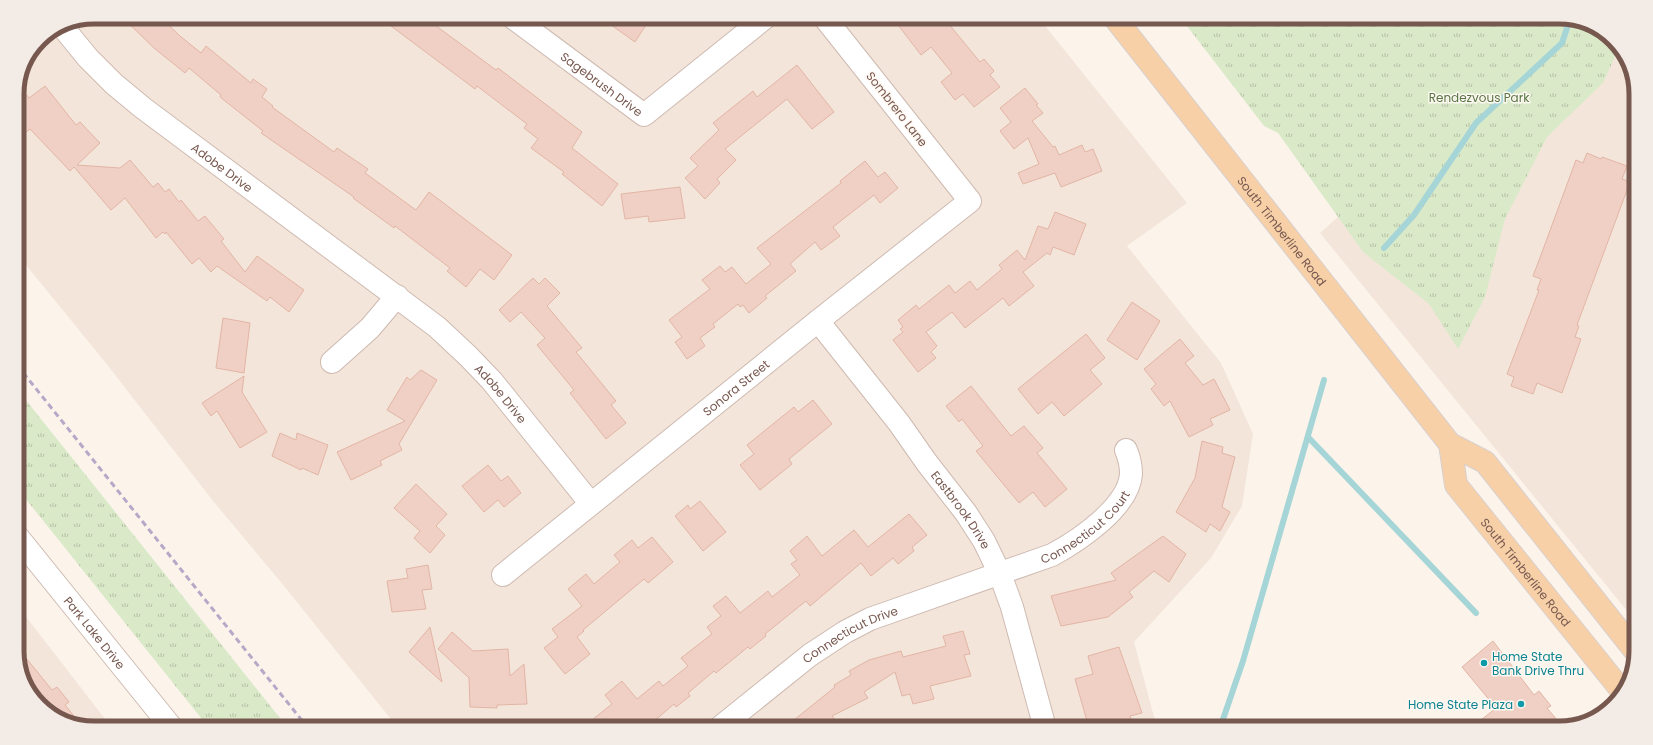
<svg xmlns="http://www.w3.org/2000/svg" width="1653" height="745" viewBox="0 0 1653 745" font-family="Poppins,sans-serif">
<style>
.residential{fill:#f3e5da}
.grass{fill:url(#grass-tufts)}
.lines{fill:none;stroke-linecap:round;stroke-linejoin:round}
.stream{stroke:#a6d5d7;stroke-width:6}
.building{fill:#f0d0c4;stroke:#e2b5a5}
.minor-casing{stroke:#cebab1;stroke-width:24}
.major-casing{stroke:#d9d0ce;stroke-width:24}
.minor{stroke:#fff;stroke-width:22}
.major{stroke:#f7d0a8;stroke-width:22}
.rail{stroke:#b5a9c7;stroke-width:3;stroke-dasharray:6 4;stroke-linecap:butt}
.culture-dot{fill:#0f9aa8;stroke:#fef8f2;stroke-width:1.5}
.labels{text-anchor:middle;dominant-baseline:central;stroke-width:3;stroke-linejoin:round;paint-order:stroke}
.street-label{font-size:12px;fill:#77584f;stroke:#fef8f2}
.park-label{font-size:12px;fill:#587644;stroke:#fef8f2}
.culture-label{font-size:12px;fill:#0d838f;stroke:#fef8f2;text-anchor:start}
.rim{fill:none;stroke:#77584f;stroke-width:5}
</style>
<defs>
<pattern id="grass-tufts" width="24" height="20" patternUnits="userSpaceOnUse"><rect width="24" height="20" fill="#daeac9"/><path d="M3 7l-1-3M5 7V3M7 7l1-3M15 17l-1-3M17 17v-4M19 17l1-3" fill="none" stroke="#b6c0a6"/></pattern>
</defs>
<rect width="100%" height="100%" fill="#fcf4eb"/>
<g class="residential">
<path d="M 94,17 L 1038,17 L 1187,203 L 1127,246 L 1221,363 L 1253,434 L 1242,506 L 1211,558 L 1134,642 L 1157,728 L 398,728 L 280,581 L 213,501 L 105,362 L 17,254 L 17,89 L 40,39 L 65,23 Z"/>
<path d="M 1561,17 L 1589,23 L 1623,51 L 1636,89 L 1636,622 L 1320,233 Z"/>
<path d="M 17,605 L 112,728 L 94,728 L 64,722 L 33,698 L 17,657 Z"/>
</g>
<g class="grass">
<path d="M 1180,17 L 1559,17 L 1589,23 L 1619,48 L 1603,83 L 1547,137 L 1505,219 L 1485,297 L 1458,349 L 1429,304 L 1363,252 L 1278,133 L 1264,126 Z"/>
<path d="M 17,389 L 288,728 L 209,728 L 17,488 Z"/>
</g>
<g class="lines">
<g class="stream">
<path d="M 1384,248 L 1414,215 L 1476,123 L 1562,43 L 1570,19"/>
<path d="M 1308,437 L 1476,613"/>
<path d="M 1220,728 L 1243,661 L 1324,380"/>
</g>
</g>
<g class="building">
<path d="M 122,17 L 160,17 L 180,36 L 201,53 L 206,46 L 251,83 L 253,79 L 267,89 L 262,97 L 273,106 L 272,107 L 334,152 L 337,148 L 368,169 L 365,173 L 416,210 L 429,192 L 512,255 L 494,280 L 480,269 L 466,287 L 447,271 L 450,268 L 395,226 L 394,228 L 353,198 L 354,197 L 261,133 L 263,131 L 220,97 L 221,95 L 189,68 L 185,73 L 154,48 Z"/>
<path d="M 379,17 L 424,17 L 496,70 L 498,68 L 582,132 L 572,148 L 618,184 L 602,206 L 562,174 L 564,172 L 531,148 L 538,139 L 524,128 L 527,124 L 477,86 L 475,89 Z"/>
<path d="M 600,17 L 651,17 L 635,42 Z"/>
<path d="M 892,17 L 943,17 L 980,62 L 984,59 L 994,71 L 990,75 L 1000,87 L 974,107 L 963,94 L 955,100 L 941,82 L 952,73 L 931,47 L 921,55 Z"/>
<path d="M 797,65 L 834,112 L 812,129 L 787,99 L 725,149 L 736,160 L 717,179 L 720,183 L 705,199 L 685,178 L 698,166 L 690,158 L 719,130 L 713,123 L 753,91 L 757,97 Z"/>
<path d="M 19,85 L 29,98 L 45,86 L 76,125 L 80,122 L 100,143 L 77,165 L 120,168 L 130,160 L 153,187 L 158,183 L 165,192 L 169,189 L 179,202 L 181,200 L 198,221 L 205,216 L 224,239 L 221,241 L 245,272 L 257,256 L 304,290 L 289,312 L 270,297 L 267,301 L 217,266 L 211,272 L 199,258 L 192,264 L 166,232 L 165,234 L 163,232 L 156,238 L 125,198 L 111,210 L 74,167 L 70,171 L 30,129 L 17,139 L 17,89 Z"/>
<path d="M 1025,88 L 1038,104 L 1036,105 L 1043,113 L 1032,121 L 1053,147 L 1055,146 L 1059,155 L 1082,145 L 1085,152 L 1093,149 L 1102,171 L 1061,187 L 1055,173 L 1023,184 L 1018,173 L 1039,164 L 1028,138 L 1014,149 L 1000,131 L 1011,122 L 1000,108 Z"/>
<path d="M 1587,153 L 1601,159 L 1602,157 L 1627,166 L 1622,179 L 1630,182 L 1577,325 L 1579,326 L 1575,337 L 1581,339 L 1562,393 L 1537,383 L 1533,394 L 1511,386 L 1514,377 L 1507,374 L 1539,290 L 1537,290 L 1541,279 L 1533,276 L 1541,255 L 1576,160 L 1583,163 Z"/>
<path d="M 865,161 L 878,177 L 885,172 L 898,188 L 880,203 L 874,195 L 833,227 L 840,236 L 821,250 L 815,242 L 790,264 L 796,271 L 765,296 L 767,298 L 749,313 L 743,305 L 740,307 L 738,304 L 713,324 L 715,327 L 700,338 L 705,346 L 687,359 L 675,342 L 682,337 L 669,320 L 710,289 L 702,280 L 720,266 L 725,272 L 732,267 L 746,284 L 771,264 L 757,248 L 841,183 L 840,181 Z"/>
<path d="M 680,187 L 685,218 L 649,222 L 648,216 L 625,219 L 621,194 Z"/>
<path d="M 1055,212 L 1086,224 L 1074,255 L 1053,247 L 1050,255 L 1047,253 L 1023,272 L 1034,286 L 1009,306 L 1003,298 L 965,328 L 952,312 L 926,332 L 937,346 L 931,352 L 936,358 L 918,372 L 893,340 L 903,332 L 900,329 L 903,327 L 898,320 L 916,305 L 919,309 L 949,285 L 955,293 L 970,281 L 977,290 L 1002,269 L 999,265 L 1017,250 L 1025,260 L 1038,226 L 1048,229 Z"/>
<path d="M 533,278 L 539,284 L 545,278 L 560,293 L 547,306 L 582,348 L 576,352 L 616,401 L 611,405 L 626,423 L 606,439 L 570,393 L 574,390 L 537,345 L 545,338 L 521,312 L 510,322 L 499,310 Z"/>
<path d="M 1132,302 L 1160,321 L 1137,360 L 1107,340 Z"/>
<path d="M 223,318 L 250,323 L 244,373 L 216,368 Z"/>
<path d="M 1086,334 L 1105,358 L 1090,370 L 1102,384 L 1064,416 L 1052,402 L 1038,414 L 1018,389 Z"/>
<path d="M 1180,339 L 1194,356 L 1185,363 L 1203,385 L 1214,379 L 1230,410 L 1210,419 L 1213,425 L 1189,437 L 1170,401 L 1164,406 L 1151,389 L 1156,384 L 1144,369 Z"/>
<path d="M 421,370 L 437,380 L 399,444 L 402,450 L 380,461 L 382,465 L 351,480 L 337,452 L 405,421 L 387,410 L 407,377 L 410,380 Z"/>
<path d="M 244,376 L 242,392 L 267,432 L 240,448 L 217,411 L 211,416 L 202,403 Z"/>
<path d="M 971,386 L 1011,436 L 1024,426 L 1043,448 L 1037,453 L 1067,489 L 1045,507 L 1033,492 L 1019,503 L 976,451 L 983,446 L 962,419 L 959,422 L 946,406 Z"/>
<path d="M 813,400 L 832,424 L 789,459 L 792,464 L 760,490 L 740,465 L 754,454 L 747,445 L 794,407 L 798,412 Z"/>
<path d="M 280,433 L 296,440 L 297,433 L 328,445 L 318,475 L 302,468 L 301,470 L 272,456 Z"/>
<path d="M 1202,441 L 1223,447 L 1222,453 L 1235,457 L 1222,507 L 1230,512 L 1220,531 L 1210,524 L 1206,532 L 1176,512 L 1195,478 Z"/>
<path d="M 488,465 L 501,481 L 508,476 L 521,493 L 504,507 L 498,500 L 484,512 L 462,486 Z"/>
<path d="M 416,484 L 447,514 L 436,526 L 445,535 L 430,553 L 414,538 L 420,531 L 394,508 Z"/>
<path d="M 700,501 L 726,532 L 703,551 L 675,516 L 688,505 L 690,509 Z"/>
<path d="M 909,514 L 927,535 L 912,547 L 914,551 L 898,564 L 893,558 L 871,576 L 861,563 L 810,606 L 806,601 L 765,634 L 766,636 L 750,649 L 748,647 L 716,673 L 714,671 L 688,693 L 690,696 L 676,707 L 674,704 L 646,728 L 582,728 L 612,704 L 605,695 L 622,681 L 637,699 L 659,681 L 663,686 L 688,666 L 681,658 L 712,634 L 707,627 L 721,616 L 713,606 L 726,596 L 740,613 L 768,591 L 772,597 L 800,575 L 791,564 L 797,560 L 790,551 L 807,536 L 822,556 L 854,530 L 868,547 Z"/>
<path d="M 1163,536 L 1186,554 L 1169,582 L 1154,571 L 1129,592 L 1133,597 L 1108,617 L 1061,626 L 1051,596 L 1116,580 L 1111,573 Z"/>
<path d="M 652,537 L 673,562 L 648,583 L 644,579 L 583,630 L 584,631 L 577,637 L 590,654 L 565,674 L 544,648 L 558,637 L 552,629 L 582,606 L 568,589 L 586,574 L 594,584 L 620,562 L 614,555 L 632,540 L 638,548 Z"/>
<path d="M 428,565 L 432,589 L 422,590 L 426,609 L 392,612 L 387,581 L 408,578 L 406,569 Z"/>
<path d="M 430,627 L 442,682 L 409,652 Z"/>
<path d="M 963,631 L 970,654 L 964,655 L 971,676 L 930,686 L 934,699 L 913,704 L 910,694 L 902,696 L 895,672 L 864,692 L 868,698 L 832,716 L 842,728 L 784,728 L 835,687 L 834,685 L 851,675 L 849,671 L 869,660 L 901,651 L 903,657 L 946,646 L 943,636 Z"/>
<path d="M 452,632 L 473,651 L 508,649 L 510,676 L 524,664 L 527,704 L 497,705 L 497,708 L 470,707 L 469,678 L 438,649 Z"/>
<path d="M 1493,641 L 1534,695 L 1539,691 L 1551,706 L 1547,708 L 1563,727 L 1471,728 L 1496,708 L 1462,667 Z"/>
<path d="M 17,647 L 52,690 L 57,687 L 69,702 L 65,705 L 82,726 L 64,722 L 33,698 L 17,657 Z"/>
<path d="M 1119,647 L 1142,713 L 1130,716 L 1132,723 L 1114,728 L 1089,728 L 1075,679 L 1093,674 L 1088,656 Z"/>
</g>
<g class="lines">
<g class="minor-casing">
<g id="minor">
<path id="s1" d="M 512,17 L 644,115 L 766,17"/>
<path id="s2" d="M 61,25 L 88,58 L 114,84 L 143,108 L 437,327 L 468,356 L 492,381 L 591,504"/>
<path id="s3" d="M 818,321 L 899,423 L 927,463 L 966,513 L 984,541 L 1000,574 L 1012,607 L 1045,728"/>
<path d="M 332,362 L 370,328 L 397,296"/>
<path id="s4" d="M 17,536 L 172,728"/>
<path id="s5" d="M 503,575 L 818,321 L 970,201 L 824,17"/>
<path id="s6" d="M 719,728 L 810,655 L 845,632 L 870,619 L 1052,555 C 1078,541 1129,507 1131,474 C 1131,465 1129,457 1126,450"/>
</g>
</g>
<g class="major-casing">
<g id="major">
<path id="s7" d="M 1114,17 L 1450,444 L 1485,462 L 1636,652"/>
<path id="s8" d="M 1450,444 L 1456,485 L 1622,691"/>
</g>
</g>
<use href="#minor" class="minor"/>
<use href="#major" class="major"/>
<path class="rail" d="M 17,365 L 308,728"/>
</g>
<g class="culture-dot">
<circle cx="1484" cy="663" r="4"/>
<circle cx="1521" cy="704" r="4"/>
</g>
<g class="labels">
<g class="street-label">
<text stroke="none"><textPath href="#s1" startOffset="112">Sagebrush Drive</textPath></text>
<text transform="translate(897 109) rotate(52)">Sombrero Lane</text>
<text stroke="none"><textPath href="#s2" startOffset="216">Adobe Drive</textPath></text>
<text stroke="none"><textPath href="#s7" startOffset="272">South Timberline Road</textPath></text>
<text stroke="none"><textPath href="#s5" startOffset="299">Sonora Street</textPath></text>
<text stroke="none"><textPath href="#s2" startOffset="576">Adobe Drive</textPath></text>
<text stroke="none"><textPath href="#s3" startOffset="237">Eastbrook Drive</textPath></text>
<text stroke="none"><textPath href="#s6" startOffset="423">Connecticut Court</textPath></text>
<text stroke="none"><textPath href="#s8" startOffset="153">South Timberline Road</textPath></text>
<text stroke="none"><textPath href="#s4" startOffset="124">Park Lake Drive</textPath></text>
<text stroke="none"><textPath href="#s6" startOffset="162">Connecticut Drive</textPath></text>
</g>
<g class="park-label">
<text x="1479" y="97">Rendezvous Park</text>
</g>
<g class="culture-label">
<text x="1492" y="656">Home State<tspan x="1492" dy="14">Bank Drive Thru</tspan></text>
<text x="1513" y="704" text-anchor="end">Home State Plaza</text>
</g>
</g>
<path d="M0 0H1653V745H0ZM94 24H1559A70 70 0 0 1 1629 94V651A70 70 0 0 1 1559 721H94A70 70 0 0 1 24 651V94A70 70 0 0 1 94 24Z" fill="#f3ebe5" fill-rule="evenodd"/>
<path class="rim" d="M94 24H1559A70 70 0 0 1 1629 94V651A70 70 0 0 1 1559 721H94A70 70 0 0 1 24 651V94A70 70 0 0 1 94 24Z"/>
</svg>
